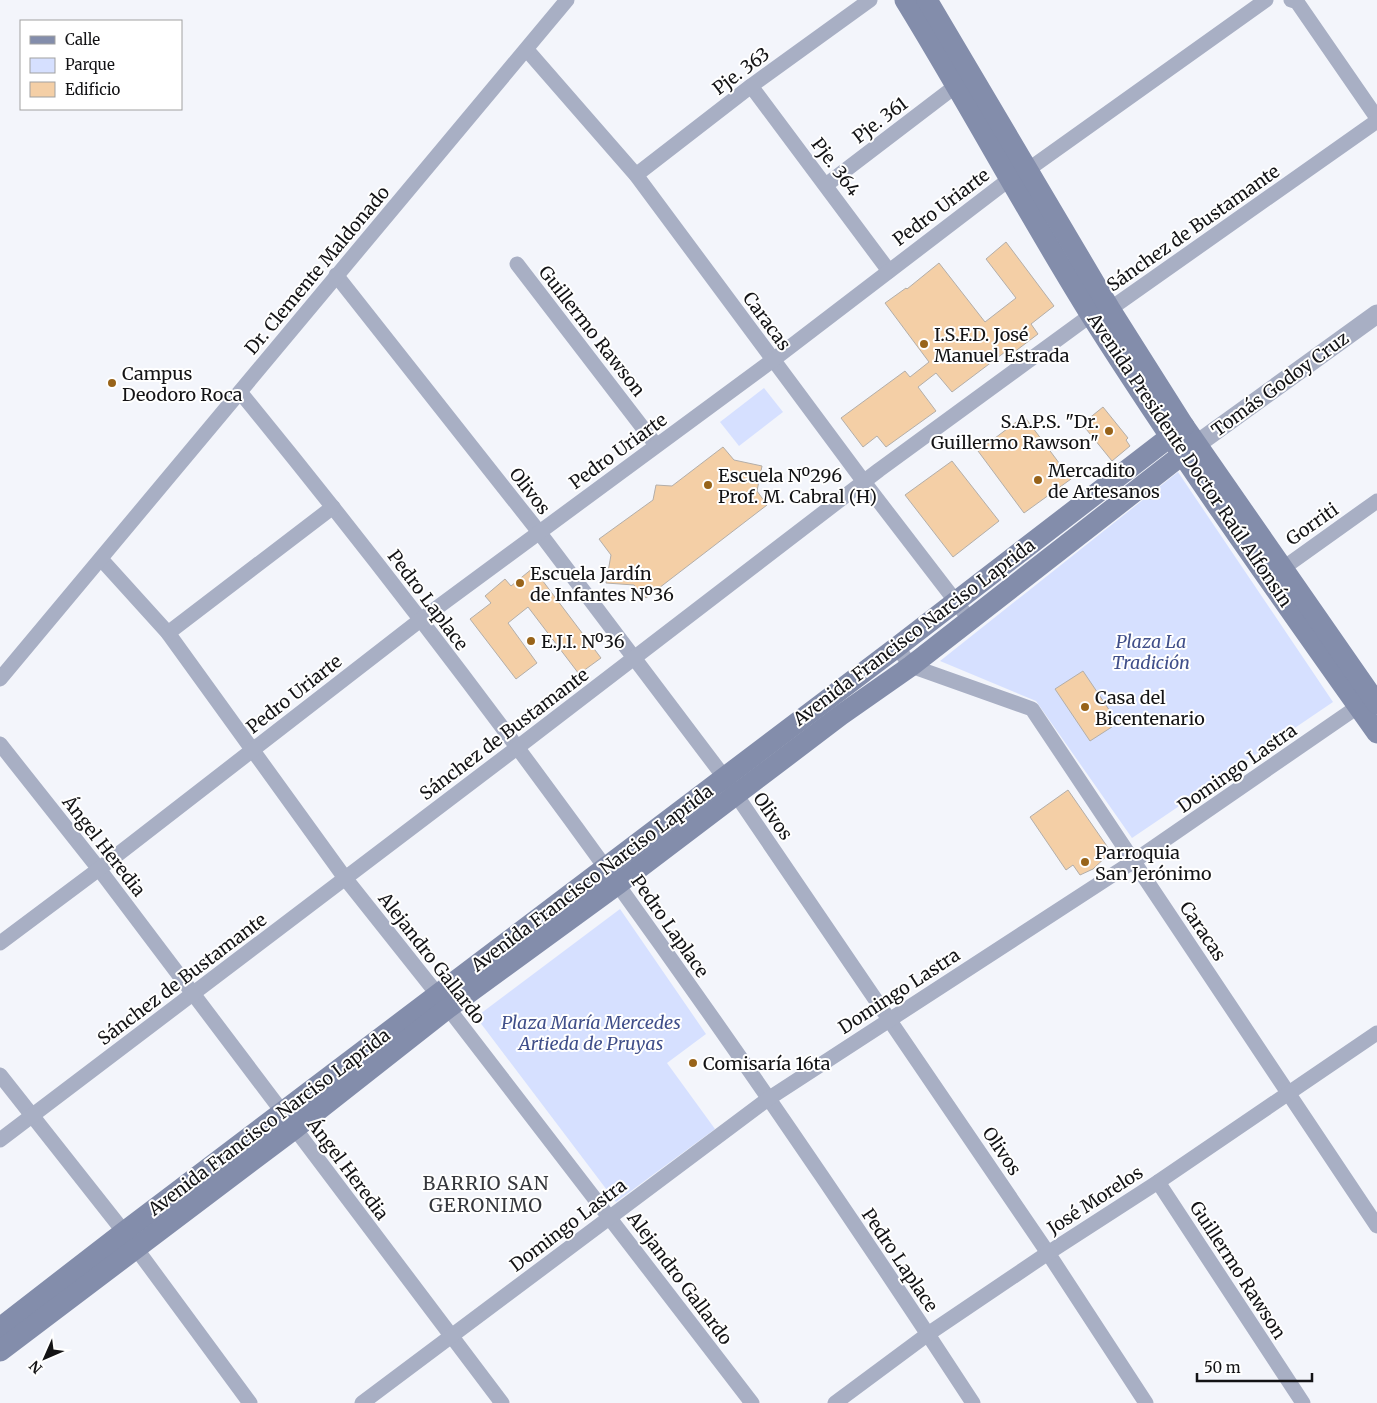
<svg xmlns="http://www.w3.org/2000/svg" width="1377" height="1403" viewBox="0 0 1377 1403" font-family="Merriweather,serif">
<style>
.green{fill:#d6e0ff}
.building{fill:#f4cfa6;stroke:#b3aea9}
.lines{fill:none;stroke-linecap:round;stroke-linejoin:round}
.minor{stroke:#a8afc4;stroke-width:15}
.tertiary{stroke:#a8afc4;stroke-width:19}
.secondary{stroke:#838dab;stroke-width:21}
.poi-dot{fill:#986319;stroke:#fff;stroke-width:2}
.labels{text-anchor:middle;dominant-baseline:central;stroke-width:4;stroke-linejoin:round;paint-order:stroke}
.street-label{font-size:18px;fill:#131315;stroke:#fff}
.poi-label{font-size:18px;fill:#131315;stroke:#fff;text-anchor:start}
.park-label{font-size:18px;font-style:italic;fill:#404f8a;stroke:#fff}
.neighbourhood-label{font-size:19px;letter-spacing:1px;fill:#35373c;stroke:#fff}
</style>
<rect width="100%" height="100%" fill="#f3f5fb"/>
<g class="green">
<path d="M 764,388 L 783,412 L 739,446 L 720,422 Z"/>
<path d="M 1178,472 L 1333,702 L 1132,838 L 1036,701 L 940,661 Z"/>
<path d="M 620,909 L 706,1034 L 667,1063 L 715,1129 L 616,1202 L 476,1017 Z"/>
</g>
<g class="building">
<path d="M 1006,242 L 1054,306 L 1031,324 L 1038,334 L 1009,356 L 1005,352 L 952,392 L 936,373 L 918,387 L 936,411 L 886,447 L 877,436 L 863,447 L 841,418 L 905,371 L 910,377 L 929,362 L 885,303 L 906,288 L 907,289 L 939,263 L 985,322 L 1016,298 L 986,259 Z"/>
<path d="M 1103,407 L 1128,438 L 1126,440 L 1130,446 L 1112,461 L 1082,424 Z"/>
<path d="M 1024,416 L 1071,479 L 1024,513 L 978,451 Z"/>
<path d="M 723,447 L 734,460 L 762,466 L 757,491 L 767,505 L 646,598 L 634,585 L 606,583 L 611,555 L 599,539 L 653,500 L 656,485 L 672,486 Z"/>
<path d="M 952,461 L 999,521 L 953,557 L 905,495 Z"/>
<path d="M 533,568 L 601,658 L 579,674 L 528,607 L 508,623 L 537,663 L 516,679 L 470,619 L 491,603 L 485,596 L 505,579 L 511,586 Z"/>
<path d="M 1083,671 L 1118,723 L 1090,741 L 1055,689 Z"/>
<path d="M 1068,790 L 1111,852 L 1093,869 L 1080,875 L 1073,865 L 1066,870 L 1030,817 Z"/>
</g>
<g class="lines">
<g class="minor">
<path d="M 1291,0 L 1297,2 L 1377,118"/>
<path d="M 527,50 L 636,175 L 864,482 L 970,620"/>
<path d="M 751,86 L 889,271"/>
<path d="M 636,175 L 751,86 L 870,0"/>
<path d="M 826,185 L 957,85"/>
<path d="M 517,264 L 656,445"/>
<path d="M 336,275 L 539,532 L 724,777 L 1048,1253 L 1146,1403"/>
<path d="M 240,392 C 504,714 745,1054 973,1403"/>
<path d="M 101,559 L 168,633 L 345,878 L 438,995 L 752,1403"/>
<path d="M 1275,574 L 1377,501"/>
<path d="M 168,633 L 333,507"/>
<path d="M 897,647 L 911,666 L 1032,709 L 1377,1226"/>
<path d="M 0,679 L 567,0"/>
<path d="M 0,744 L 99,869 L 502,1403"/>
<path d="M 0,943 L 99,869 L 419,621 L 773,360 L 1011,178 L 1029,169 L 1266,0"/>
<path d="M 0,1075 L 124,1232 L 250,1403"/>
<path d="M 0,1140 L 518,747 L 879,470 L 1091,315 L 1110,309 L 1377,121"/>
<path d="M 1158,1182 L 1303,1403"/>
<path d="M 362,1403 L 768,1099 L 1134,861 L 1366,701"/>
<path d="M 835,1403 L 928,1334 L 1048,1253 L 1158,1182 L 1377,1033"/>
</g>
<path class="tertiary" d="M 1186,452 L 1377,314"/>
<g class="secondary">
<path d="M 905,0 C 969,104 1027,213 1092,317 C 1182,459 1280,596 1377,733"/>
<path d="M 927,0 L 1110,309 L 1184,426 L 1377,704"/>
<path d="M 0,1328 L 124,1232 L 897,647 L 1184,426"/>
<path d="M 0,1351 L 294,1129 L 448,1008 L 618,884 L 841,715 L 911,666 L 1183,454"/>
</g>
</g>
<g class="poi-dot">
<circle cx="924" cy="344" r="5"/>
<circle cx="112" cy="383" r="5"/>
<circle cx="1109" cy="431" r="5"/>
<circle cx="1038" cy="480" r="5"/>
<circle cx="708" cy="485" r="5"/>
<circle cx="520" cy="583" r="5"/>
<circle cx="531" cy="641" r="5"/>
<circle cx="1085" cy="707" r="5"/>
<circle cx="1085" cy="862" r="5"/>
<circle cx="693" cy="1063" r="5"/>
</g>
<g class="labels">
<g class="street-label">
<text transform="translate(741 71) rotate(-37)">Pje. 363</text>
<text transform="translate(880 120) rotate(-37)">Pje. 361</text>
<text transform="translate(836 167) rotate(53)">Pje. 364</text>
<text transform="translate(941 207) rotate(-37)">Pedro Uriarte</text>
<text transform="translate(1193 228) rotate(-35)">Sánchez de Bustamante</text>
<text transform="translate(317 270) rotate(-50)">Dr. Clemente Maldonado</text>
<text transform="translate(767 321) rotate(54)">Caracas</text>
<text transform="translate(592 331) rotate(52)">Guillermo Rawson</text>
<text transform="translate(1280 384) rotate(-36)">Tomás Godoy Cruz</text>
<text transform="translate(618 451) rotate(-36)">Pedro Uriarte</text>
<text transform="translate(1190 460) rotate(56)">Avenida Presidente Doctor Raúl Alfonsín</text>
<text transform="translate(530 491) rotate(52)">Olivos</text>
<text transform="translate(1312 524) rotate(-35)">Gorriti</text>
<text transform="translate(428 600) rotate(53)">Pedro Laplace</text>
<text transform="translate(914 632) rotate(-37)">Avenida Francisco Narciso Laprida</text>
<text transform="translate(294 694) rotate(-38)">Pedro Uriarte</text>
<text transform="translate(504 734) rotate(-37)">Sánchez de Bustamante</text>
<text transform="translate(1237 768) rotate(-35)">Domingo Lastra</text>
<text transform="translate(773 816) rotate(55)">Olivos</text>
<text transform="translate(104 846) rotate(52)">Ángel Heredia</text>
<text transform="translate(592 878) rotate(-37)">Avenida Francisco Narciso Laprida</text>
<text transform="translate(670 926) rotate(55)">Pedro Laplace</text>
<text transform="translate(1203 931) rotate(56)">Caracas</text>
<text transform="translate(432 958) rotate(52)">Alejandro Gallardo</text>
<text transform="translate(182 979) rotate(-37)">Sánchez de Bustamante</text>
<text transform="translate(899 991) rotate(-33)">Domingo Lastra</text>
<text transform="translate(269 1122) rotate(-37)">Avenida Francisco Narciso Laprida</text>
<text transform="translate(1002 1151) rotate(56)">Olivos</text>
<text transform="translate(348 1169) rotate(53)">Ángel Heredia</text>
<text transform="translate(1095 1200) rotate(-33)">José Morelos</text>
<text transform="translate(568 1225) rotate(-37)">Domingo Lastra</text>
<text transform="translate(900 1260) rotate(56)">Pedro Laplace</text>
<text transform="translate(1238 1270) rotate(57)">Guillermo Rawson</text>
<text transform="translate(680 1278) rotate(53)">Alejandro Gallardo</text>
</g>
<g class="poi-label">
<text x="934" y="334">I.S.F.D. José<tspan x="934" dy="21">Manuel Estrada</tspan></text>
<text x="122" y="373">Campus<tspan x="122" dy="21">Deodoro Roca</tspan></text>
<text x="1099" y="421" text-anchor="end">S.A.P.S. "Dr.<tspan x="1099" dy="21">Guillermo Rawson"</tspan></text>
<text x="1048" y="470">Mercadito<tspan x="1048" dy="21">de Artesanos</tspan></text>
<text x="718" y="475">Escuela Nº296<tspan x="718" dy="21">Prof. M. Cabral (H)</tspan></text>
<text x="530" y="573">Escuela Jardín<tspan x="530" dy="21">de Infantes Nº36</tspan></text>
<text x="541" y="641">E.J.I. Nº36</text>
<text x="1095" y="697">Casa del<tspan x="1095" dy="21">Bicentenario</tspan></text>
<text x="1095" y="852">Parroquia<tspan x="1095" dy="21">San Jerónimo</tspan></text>
<text x="703" y="1063">Comisaría 16ta</text>
</g>
<g class="park-label">
<text x="1151" y="641">Plaza La<tspan x="1151" dy="21">Tradición</tspan></text>
<text x="591" y="1022">Plaza María Mercedes<tspan x="591" dy="21">Artieda de Pruyas</tspan></text>
</g>
<g class="neighbourhood-label">
<text x="486" y="1183">BARRIO SAN<tspan x="486" dy="22">GERONIMO</tspan></text>
</g>
</g>
<rect x="20" y="20" width="162" height="90" fill="#ffffff" stroke="#a1a1a1"/>
<rect x="30" y="36" width="25" height="8" fill="#838dab" stroke="#a1a1a1"/>
<text x="65" y="45" font-size="15" fill="#131315">Calle</text>
<rect x="30" y="58" width="25" height="15" fill="#d6e0ff" stroke="#a1a1a1"/>
<text x="65" y="70" font-size="15" fill="#131315">Parque</text>
<rect x="30" y="82" width="25" height="15" fill="#f4cfa6" stroke="#a1a1a1"/>
<text x="65" y="95" font-size="15" fill="#131315">Edificio</text>
<g transform="translate(45 1358) rotate(225)" stroke="#ffffff" stroke-width="4" paint-order="stroke">
<path d="M0-4L9 19L0 12L-9 19Z" fill="#131315"/>
<text y="-8" font-size="14" font-weight="bold" text-anchor="middle" fill="#131315">N</text>
</g>
<path d="M1197 1373v8h115v-8" fill="none" stroke="#131315" stroke-width="2.5"/>
<text x="1204" y="1373" font-size="15" fill="#131315" stroke="#ffffff" stroke-width="4" paint-order="stroke">50 m</text>
</svg>
